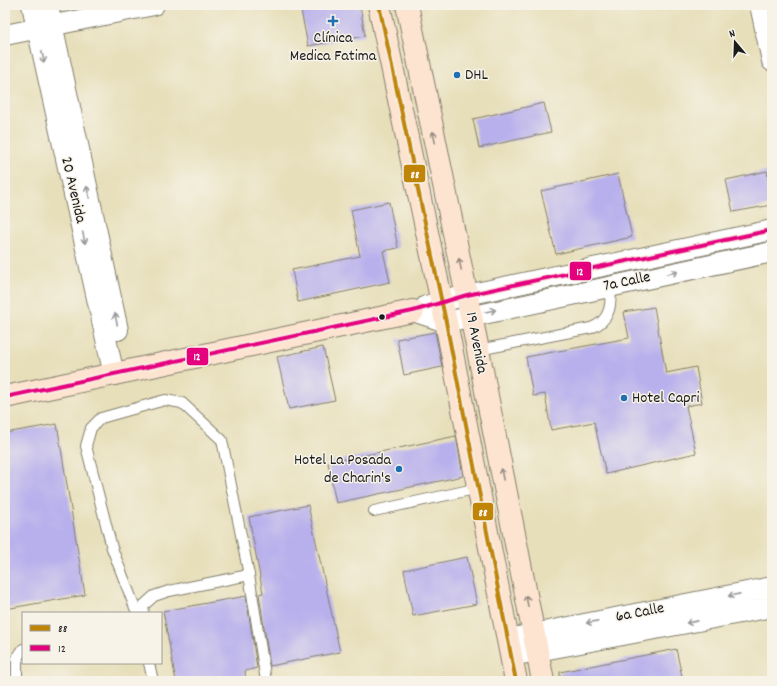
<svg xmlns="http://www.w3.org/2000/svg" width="777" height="686" viewBox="0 0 777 686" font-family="Dekko,sans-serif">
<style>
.building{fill:#b8b0ec}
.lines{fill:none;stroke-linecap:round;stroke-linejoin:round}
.lane-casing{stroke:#827e6b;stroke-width:12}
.street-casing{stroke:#827e6b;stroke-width:22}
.secondary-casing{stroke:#827e6b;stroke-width:24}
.lane{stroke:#fff;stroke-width:10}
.street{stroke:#fff;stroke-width:20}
.secondary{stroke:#fde4d1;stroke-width:22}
.bus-1-casing{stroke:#f7f3e8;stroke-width:7}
.bus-2-casing{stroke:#f7f3e8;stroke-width:7}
.bus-1{stroke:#c08407;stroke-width:4}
.bus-2{stroke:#e5007d;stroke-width:4}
.oneway{stroke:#999}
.oneway2{stroke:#988a80}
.poi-dot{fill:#1f6fb2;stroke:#f7f3e8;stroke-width:1.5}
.bus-dot{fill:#1c1c1c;stroke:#f7f3e8;stroke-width:1.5}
.labels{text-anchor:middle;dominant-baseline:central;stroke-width:3;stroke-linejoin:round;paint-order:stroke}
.poi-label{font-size:16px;fill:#1c1c1c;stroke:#f7f3e8;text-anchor:start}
.street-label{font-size:16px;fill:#1c1c1c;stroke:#f7f3e8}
.line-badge{stroke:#f7f3e8;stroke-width:1.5}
.badge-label{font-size:11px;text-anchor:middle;font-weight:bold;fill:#fff}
</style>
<rect width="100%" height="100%" fill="#f7f3e8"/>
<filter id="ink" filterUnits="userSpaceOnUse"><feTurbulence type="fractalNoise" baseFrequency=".025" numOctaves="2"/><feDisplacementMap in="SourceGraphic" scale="8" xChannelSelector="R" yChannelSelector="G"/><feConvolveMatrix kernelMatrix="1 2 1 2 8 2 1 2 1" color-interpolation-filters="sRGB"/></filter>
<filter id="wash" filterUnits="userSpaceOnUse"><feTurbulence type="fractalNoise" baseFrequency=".012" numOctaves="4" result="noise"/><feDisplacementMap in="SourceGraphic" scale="16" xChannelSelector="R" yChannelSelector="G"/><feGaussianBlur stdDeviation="0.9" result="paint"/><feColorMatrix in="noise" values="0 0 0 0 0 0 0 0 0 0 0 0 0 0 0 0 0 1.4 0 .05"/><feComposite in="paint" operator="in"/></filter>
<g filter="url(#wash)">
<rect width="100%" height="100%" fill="#e7dfba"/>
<g id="blocks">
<g class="building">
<path d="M 300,5 L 360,5 L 365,36 L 308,46 Z"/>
<path d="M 544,103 L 551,132 L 479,148 L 473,119 Z"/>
<path d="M 767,171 L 772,205 L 733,212 L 726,180 Z"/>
<path d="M 618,174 L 632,237 L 556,254 L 541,191 Z"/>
<path d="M 389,202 L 398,248 L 383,251 L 390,282 L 298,302 L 292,270 L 360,256 L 351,210 Z"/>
<path d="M 654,307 L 666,373 L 696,367 L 702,403 L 686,406 L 696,453 L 606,474 L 594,422 L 551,430 L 545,394 L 533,396 L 526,357 L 629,338 L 624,312 Z"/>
<path d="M 435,332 L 442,367 L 404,375 L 397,339 Z"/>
<path d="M 323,347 L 335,400 L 289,409 L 277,357 Z"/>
<path d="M 57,424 L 85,595 L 5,609 L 5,433 Z"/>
<path d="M 456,436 L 463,476 L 336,503 L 328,463 Z"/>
<path d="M 308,505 L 340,652 L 270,666 L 259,594 L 263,593 L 249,517 Z"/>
<path d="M 467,557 L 477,604 L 413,616 L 404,570 Z"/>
<path d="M 246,596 L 257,668 L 245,671 L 246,681 L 176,681 L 163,611 Z"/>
<path d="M 676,649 L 683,681 L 560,681 L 560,672 Z"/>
</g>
</g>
</g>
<g filter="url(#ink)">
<use href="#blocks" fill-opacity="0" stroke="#827e6b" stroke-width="1"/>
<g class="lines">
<g class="lane-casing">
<g id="lane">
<path d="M 478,350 L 591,328 C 610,321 612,305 610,286"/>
<path d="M 374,511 L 479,488"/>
<path d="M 137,613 L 112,548 L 86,446 L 91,428 L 101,418 L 165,400 L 182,403 L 222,440 L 249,575 L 266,681"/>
<path d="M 143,613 L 144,605 L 154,596 L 169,591 L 249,575"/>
<path d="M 149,663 L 153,681"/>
<path d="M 17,681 L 17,658 L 23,649"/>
</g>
</g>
<g class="street-casing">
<g id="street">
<path d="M 32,5 L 114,375"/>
<path d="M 48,5 L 118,330"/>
<path d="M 760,5 L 772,61"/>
<path d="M 5,35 L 154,5"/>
<path d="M 426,306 L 467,295 L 772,230"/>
<path d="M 413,311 L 446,322 L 772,252"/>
<path d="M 508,639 L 772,587"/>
<path d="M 511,656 L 772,607"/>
</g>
</g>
<g class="secondary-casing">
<g id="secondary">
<path d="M 379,5 L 446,322 L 516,681"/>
<path d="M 407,5 L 478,350 L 543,681"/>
<path d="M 5,397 L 413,311"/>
</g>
</g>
<use href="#lane" class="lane"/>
<use href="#street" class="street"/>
<use href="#secondary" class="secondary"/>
<g class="bus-1-casing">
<path id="bus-1" d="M 379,5 L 446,322 L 516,681"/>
</g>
<g class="bus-2-casing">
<path id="bus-2" d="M 5,397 L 413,311 L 467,295 L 772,230"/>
</g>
<use href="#bus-1" class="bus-1"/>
<use href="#bus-2" class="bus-2"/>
</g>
<defs><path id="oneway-shaft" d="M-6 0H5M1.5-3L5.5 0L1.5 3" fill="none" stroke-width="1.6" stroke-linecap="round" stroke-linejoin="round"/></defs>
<g class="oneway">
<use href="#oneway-shaft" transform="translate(43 57) rotate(77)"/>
<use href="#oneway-shaft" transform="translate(88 192) rotate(-102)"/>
<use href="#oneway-shaft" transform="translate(84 238) rotate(77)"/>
<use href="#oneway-shaft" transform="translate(672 273) rotate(-12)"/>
<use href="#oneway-shaft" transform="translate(490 311) rotate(-12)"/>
<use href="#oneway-shaft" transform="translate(116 319) rotate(-102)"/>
<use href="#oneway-shaft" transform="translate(734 595) rotate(169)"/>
<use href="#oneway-shaft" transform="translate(592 622) rotate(169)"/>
<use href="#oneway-shaft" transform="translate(692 622) rotate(169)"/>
</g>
<g class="oneway2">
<use href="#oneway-shaft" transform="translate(434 137) rotate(-102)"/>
<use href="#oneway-shaft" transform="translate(460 264) rotate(-102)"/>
<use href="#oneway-shaft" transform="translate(502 474) rotate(-101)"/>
<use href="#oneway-shaft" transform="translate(527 601) rotate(-101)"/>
</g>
</g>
<g class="poi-dot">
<path d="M331 15h4v4h4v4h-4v4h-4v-4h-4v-4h4z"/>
<circle cx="457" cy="75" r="4"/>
<circle cx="624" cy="398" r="4"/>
<circle cx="399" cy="469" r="4"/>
</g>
<circle class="bus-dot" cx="382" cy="317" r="3.5"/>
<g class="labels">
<g class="poi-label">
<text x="333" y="38" text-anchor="middle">Clínica<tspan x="333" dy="18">Medica Fatima</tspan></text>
<text x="465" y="75">DHL</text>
<text x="632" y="398">Hotel Capri</text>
<text x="391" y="460" text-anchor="end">Hotel La Posada<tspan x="391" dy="18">de Charin's</tspan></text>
</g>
<g class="street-label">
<text transform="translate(73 190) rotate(77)">20 Avenida</text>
<text transform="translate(627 282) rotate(-12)">7a Calle</text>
<text transform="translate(476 343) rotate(79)">19 Avenida</text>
<text transform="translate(640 613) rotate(-11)">6a Calle</text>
</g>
</g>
<g class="line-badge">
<rect x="403" y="164" width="23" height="19" rx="4" fill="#c08407"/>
<rect x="569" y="261" width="23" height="20" rx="4" fill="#e5007d"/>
<rect x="186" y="347" width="23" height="19" rx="4" fill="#e5007d"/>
<rect x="472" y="502" width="22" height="19" rx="4" fill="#c08407"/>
</g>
<g class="badge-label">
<text x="415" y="178">88</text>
<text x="580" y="275">12</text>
<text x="197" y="360">12</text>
<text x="483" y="516">88</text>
</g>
<rect width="777" height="686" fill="none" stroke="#f7f3e8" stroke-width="20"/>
<rect x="22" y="612" width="140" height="52" fill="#f7f3e8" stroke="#9f9d96"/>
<rect x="30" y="625" width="20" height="6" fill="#c08407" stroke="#9f9d96"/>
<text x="58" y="632" font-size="12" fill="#1c1c1c">88</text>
<rect x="30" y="645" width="20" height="6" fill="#e5007d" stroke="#9f9d96"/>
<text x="58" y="652" font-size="12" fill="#1c1c1c">12</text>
<g transform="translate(735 42) rotate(341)" stroke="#f7f3e8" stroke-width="3" paint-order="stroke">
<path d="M0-3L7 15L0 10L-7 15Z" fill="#1c1c1c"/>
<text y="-6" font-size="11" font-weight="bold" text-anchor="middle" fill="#1c1c1c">N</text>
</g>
</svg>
